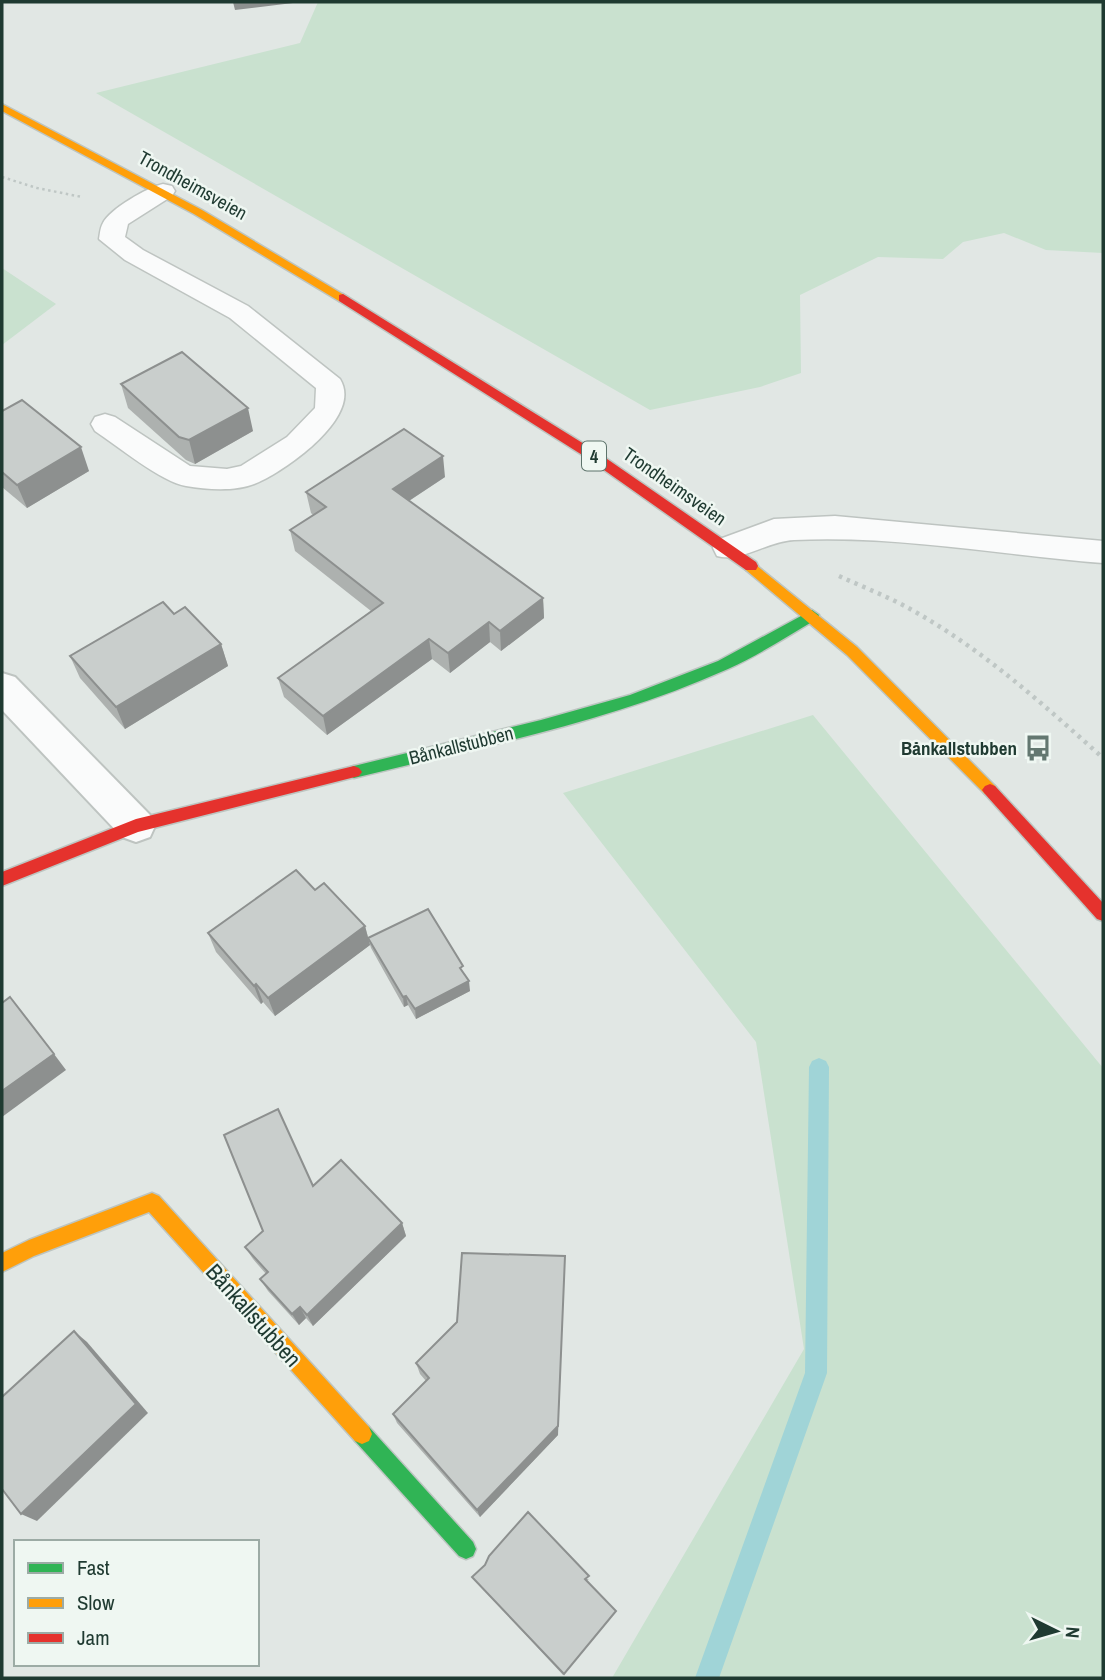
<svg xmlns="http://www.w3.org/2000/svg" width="1105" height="1680" viewBox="0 0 1105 1680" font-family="'Archivo Narrow',sans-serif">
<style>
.green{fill:#c9e1cf}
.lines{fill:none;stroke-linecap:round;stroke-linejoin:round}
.stream{fill:#a0d4d7;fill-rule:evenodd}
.lane-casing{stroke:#bec4c1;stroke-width:3}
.street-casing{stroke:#bec4c1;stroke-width:4}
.fast-casing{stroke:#bdc5c1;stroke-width:3}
.slow-casing{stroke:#bdc5c1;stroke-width:3}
.jam-casing{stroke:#bdc5c1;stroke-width:3}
.path-far1{stroke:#bfc7c5;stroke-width:2.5;stroke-dasharray:2.5 3.5;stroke-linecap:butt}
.path{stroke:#bfc7c5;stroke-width:4.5;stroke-dasharray:3.5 5;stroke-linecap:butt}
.lane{fill:#fafbfb;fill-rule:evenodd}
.street{fill:#fafbfb;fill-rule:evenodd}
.fast{fill:#30b455;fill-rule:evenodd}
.slow{fill:#ff9f0a;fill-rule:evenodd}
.jam{fill:#e5322d;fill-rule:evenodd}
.wall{fill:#adb1af}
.shaded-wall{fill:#8d908f}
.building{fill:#c9cecc;stroke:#8d908f;stroke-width:2}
.labels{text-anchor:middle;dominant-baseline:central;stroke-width:5;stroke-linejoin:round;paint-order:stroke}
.shield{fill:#eff7f2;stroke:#5d736b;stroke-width:2}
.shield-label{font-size:18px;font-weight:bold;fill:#1f3a31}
.street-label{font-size:19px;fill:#1f3a31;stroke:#eff7f2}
.poi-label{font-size:19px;font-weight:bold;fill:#1f3a31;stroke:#eff7f2;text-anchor:end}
.near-street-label{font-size:23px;fill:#1f3a31;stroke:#eff7f2}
</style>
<rect width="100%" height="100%" fill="#e1e7e4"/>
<g class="green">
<path d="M 318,2 L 1103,2 L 1103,253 L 1046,250 L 1004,233 L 963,242 L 943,259 L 878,257 L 800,295 L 801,373 L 760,387 L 650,410 L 96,93 L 300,43 Z"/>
<path d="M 2,268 L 56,304 L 2,345 Z"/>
<path d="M 813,715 L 1103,1068 L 1103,1678 L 612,1678 L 804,1349 L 756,1042 L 563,793 Z"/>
</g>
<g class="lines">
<path class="stream" d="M 819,1058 L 826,1061 L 829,1067 L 827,1373 L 719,1678 L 695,1678 L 805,1373 L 809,1067 L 812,1061 Z"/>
<g class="lane-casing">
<g id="lane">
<path d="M 163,184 L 172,186 L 175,191 L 172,196 L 128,224 L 125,237 L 143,250 L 248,306 L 340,379 C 363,416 289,468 259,482 C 238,492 209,490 186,486 C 163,483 116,445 95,431 L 91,424 L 95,417 L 105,414 L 115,417 L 190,466 L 227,469 L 241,466 L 287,437 L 315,408 L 316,388 L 230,318 L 125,260 L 99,239 C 100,234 100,228 103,223 C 110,209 148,187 163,184 Z"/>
<path d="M 835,516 L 1103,541 L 1103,563 C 1001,555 896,535 794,540 C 768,541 740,563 717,556 L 713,548 L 717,540 L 774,519 Z"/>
</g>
</g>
<g class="street-casing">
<path id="street" d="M 2,673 L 15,677 L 150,815 L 155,826 L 150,837 L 136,842 L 122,837 L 2,710 Z"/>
</g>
<g class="fast-casing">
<g id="fast">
<path d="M 812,610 L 819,615 L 817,619 C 788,636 759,655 728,669 C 610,722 480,747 354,778 L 349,776 L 346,772 L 349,768 L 354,766 L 541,720 L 630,695 L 718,661 Z"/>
<path d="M 362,1424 L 369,1427 L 473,1542 L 476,1549 L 473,1556 L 466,1559 L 459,1556 L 355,1441 L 352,1434 L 355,1427 Z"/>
</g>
</g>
<g class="slow-casing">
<g id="slow">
<path d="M 2,104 L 202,210 L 349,298 L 347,301 L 339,301 L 194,214 L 2,111 Z"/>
<path d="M 751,561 L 857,647 L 995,786 L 998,790 L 995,794 L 985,794 L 847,655 L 746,570 L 744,566 Z"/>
<path d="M 152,1193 L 159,1196 L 369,1427 L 372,1434 L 369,1441 L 362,1444 L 355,1441 L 149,1212 L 34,1256 L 2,1272 L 2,1253 L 29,1240 Z"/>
</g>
</g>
<g class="jam-casing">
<g id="jam">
<path d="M 343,294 L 597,452 L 756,562 L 758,566 L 756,570 L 746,570 L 587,458 L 339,301 L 339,295 Z"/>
<path d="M 354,766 L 359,768 L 362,772 L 359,776 L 138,832 L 2,886 L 2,872 L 136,819 Z"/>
<path d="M 990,784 L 995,786 L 1103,903 L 1103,921 L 1097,919 L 985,794 L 982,790 L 985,786 Z"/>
</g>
</g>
<path class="path-far1" d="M 2,177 L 37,188 L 82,197"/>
<path class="path" d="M 839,576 C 863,587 889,597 912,610 C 983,650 1043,704 1103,758"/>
<use href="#lane" class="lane"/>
<use href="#street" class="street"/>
<use href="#fast" class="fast"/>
<use href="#slow" class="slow"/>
<use href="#jam" class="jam"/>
</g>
<g class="wall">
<path d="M 121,384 L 253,431 L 195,464 L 186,460 L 128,408 Z"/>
<path d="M 2,411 L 89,471 L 27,508 L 2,487 Z"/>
<path d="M 445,477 L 409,501 L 543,598 L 544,618 L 501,651 L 490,642 L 450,673 L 432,659 L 327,735 L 284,697 L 278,678 L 371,611 L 295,551 L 290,530 L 313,515 L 311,513 L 306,492 Z"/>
<path d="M 174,614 L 221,644 L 228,666 L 125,729 L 80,678 L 70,656 Z"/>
<path d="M 315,890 L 365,926 L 370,945 L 275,1016 L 263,1002 L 261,1004 L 216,952 L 208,933 Z"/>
<path d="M 368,938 L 464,975 L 470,991 L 416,1019 L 408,1005 L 404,1007 L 371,948 Z"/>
<path d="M 313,1186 L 402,1223 L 406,1236 L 313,1326 L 306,1318 L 299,1325 L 268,1291 L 260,1279 L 266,1274 L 253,1259 L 245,1247 Z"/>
<path d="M 416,1363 L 558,1435 L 480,1517 L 397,1423 L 393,1414 L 426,1381 L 420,1374 Z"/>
<path d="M 472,1577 L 589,1579 L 586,1581 L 616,1611 L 563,1675 Z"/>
</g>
<g class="shaded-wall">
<path d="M 233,2 L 293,2 L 293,3 L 235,10 Z"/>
<path d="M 248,408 L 253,431 L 195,464 L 189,440 Z"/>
<path d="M 81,447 L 89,471 L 27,508 L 17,485 Z"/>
<path d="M 443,456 L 445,477 L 395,510 L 393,489 Z"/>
<path d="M 543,598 L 544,618 L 501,651 L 500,631 Z"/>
<path d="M 489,622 L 490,642 L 450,673 L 448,653 Z"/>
<path d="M 429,639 L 432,659 L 327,735 L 323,716 Z"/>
<path d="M 221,644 L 228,666 L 125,729 L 116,707 Z"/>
<path d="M 365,926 L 370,945 L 275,1016 L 268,998 Z"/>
<path d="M 469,981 L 470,991 L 416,1019 L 415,1009 Z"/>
<path d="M 256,984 L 263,1002 L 261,1004 L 254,986 Z"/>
<path d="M 406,996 L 408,1005 L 404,1007 L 403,997 Z"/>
<path d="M 54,1054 L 66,1070 L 2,1117 L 2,1091 Z"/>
<path d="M 402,1223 L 406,1236 L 313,1326 L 307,1315 Z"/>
<path d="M 565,1256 L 558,1435 L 480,1517 L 477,1510 Z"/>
<path d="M 300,1307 L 306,1318 L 299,1325 L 292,1314 Z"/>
<path d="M 74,1331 L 87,1342 L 148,1413 L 37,1521 L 21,1514 Z"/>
</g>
<g class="building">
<path d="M 182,352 L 248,408 L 189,440 L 179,437 L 121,384 Z"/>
<path d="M 22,400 L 81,447 L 17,485 L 2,472 L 2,411 Z"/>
<path d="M 404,429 L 443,456 L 393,489 L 543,598 L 500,631 L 489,622 L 448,653 L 429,639 L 323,716 L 278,678 L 383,603 L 290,530 L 326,507 L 306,492 Z"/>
<path d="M 163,602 L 174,614 L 185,607 L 221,644 L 116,707 L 70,656 Z"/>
<path d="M 296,870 L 315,890 L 324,883 L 365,926 L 268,998 L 256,984 L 254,986 L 208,933 Z"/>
<path d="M 428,909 L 463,966 L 460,968 L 469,981 L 415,1009 L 406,996 L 403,997 L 368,938 Z"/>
<path d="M 10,997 L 54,1054 L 2,1091 L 2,1003 Z"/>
<path d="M 278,1109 L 313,1186 L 341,1160 L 402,1223 L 307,1315 L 300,1307 L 292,1314 L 260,1279 L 268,1272 L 245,1247 L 263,1231 L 224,1135 Z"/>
<path d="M 462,1253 L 565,1256 L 558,1426 L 477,1510 L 393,1414 L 429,1378 L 416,1363 L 457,1322 Z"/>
<path d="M 74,1331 L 136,1404 L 21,1514 L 2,1489 L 2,1397 Z"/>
<path d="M 528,1512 L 589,1576 L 585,1579 L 616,1611 L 564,1674 L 472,1577 L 485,1565 L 489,1556 Z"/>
</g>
<defs>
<g id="bus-bare" transform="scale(2.1)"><path d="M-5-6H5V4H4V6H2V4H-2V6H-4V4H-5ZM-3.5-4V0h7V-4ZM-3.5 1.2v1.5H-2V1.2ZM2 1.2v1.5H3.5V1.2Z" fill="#637770" stroke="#eff7f2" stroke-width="2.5" paint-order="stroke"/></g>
</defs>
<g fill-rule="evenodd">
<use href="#bus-bare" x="1038" y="748"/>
</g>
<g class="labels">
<rect class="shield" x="582" y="441.5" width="24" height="29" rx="5"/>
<g class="shield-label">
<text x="594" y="456">4</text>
</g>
<g class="street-label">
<text transform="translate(193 185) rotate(29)">Trondheimsveien</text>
<text transform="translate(675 486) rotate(35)">Trondheimsveien</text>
<text transform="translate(461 745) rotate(-14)">Bånkallstubben</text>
</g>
<g class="poi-label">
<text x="1017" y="748">Bånkallstubben</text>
</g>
<g class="near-street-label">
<text transform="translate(254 1315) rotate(48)">Bånkallstubben</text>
</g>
</g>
<rect width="1105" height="1680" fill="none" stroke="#1f3a31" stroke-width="7"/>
<rect x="14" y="1540" width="245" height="126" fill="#eff7f2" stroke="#9caba5" stroke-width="2"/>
<rect x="28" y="1563" width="35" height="10" fill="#30b455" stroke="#9caba5" stroke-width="2"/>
<text x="77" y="1575" font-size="21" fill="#1f3a31">Fast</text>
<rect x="28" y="1598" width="35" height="10" fill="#ff9f0a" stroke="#9caba5" stroke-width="2"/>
<text x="77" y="1610" font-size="21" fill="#1f3a31">Slow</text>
<rect x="28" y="1633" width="35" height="10" fill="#e5322d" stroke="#9caba5" stroke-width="2"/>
<text x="77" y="1645" font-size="21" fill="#1f3a31">Jam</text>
<g transform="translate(1056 1631) rotate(95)" stroke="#eff7f2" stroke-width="5" paint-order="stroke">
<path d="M0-5L12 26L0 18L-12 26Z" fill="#1f3a31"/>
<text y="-10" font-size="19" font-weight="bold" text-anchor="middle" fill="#1f3a31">N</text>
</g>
</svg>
